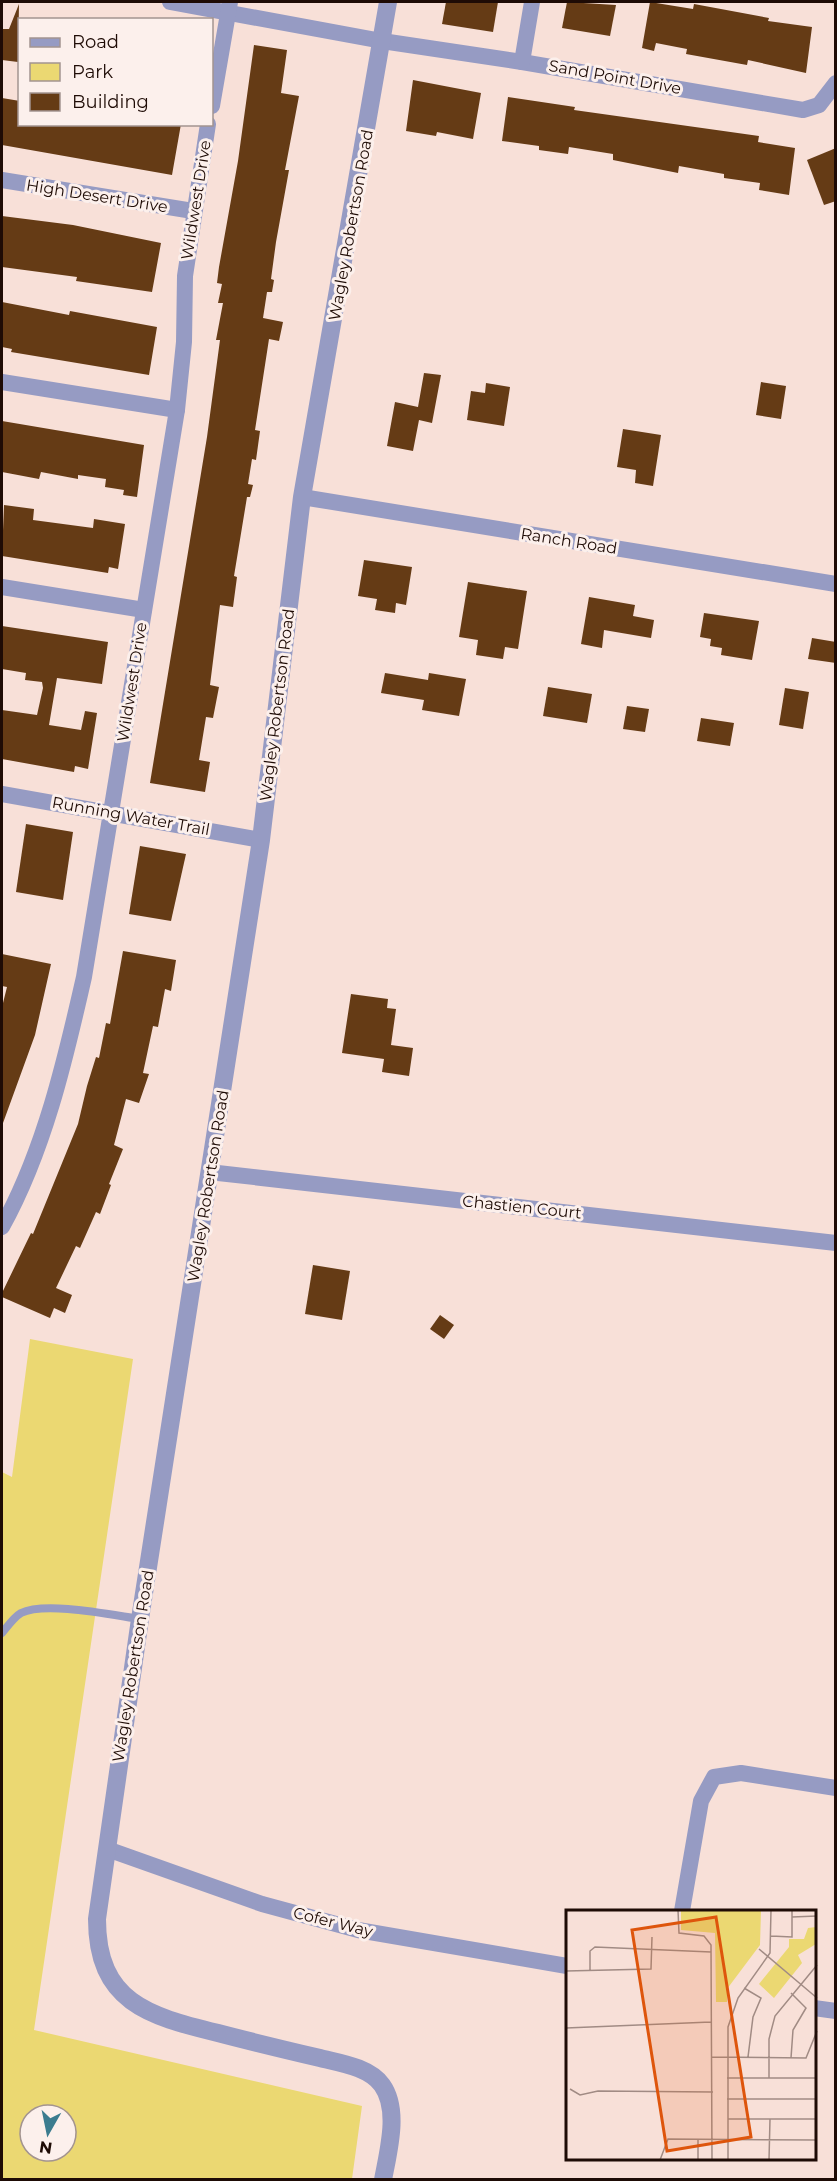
<svg xmlns="http://www.w3.org/2000/svg" width="837" height="2181" viewBox="0 0 837 2181" font-family="Montserrat,sans-serif">
<style>
.green{fill:#ebd872;fill-rule:evenodd}
.building{fill:#653b15}
.lines{fill:none;stroke-linecap:round;stroke-linejoin:round}
.service{stroke:#969bc3;stroke-width:8}
.minor{stroke:#969bc3;stroke-width:16}
.tertiary{stroke:#969bc3;stroke-width:18}
.labels{text-anchor:middle;dominant-baseline:central;stroke-width:6;stroke-linejoin:round;paint-order:stroke}
.street-label{font-size:16px;fill:#1e0b05;stroke:#fcf0ec}
.inset-road{fill:none;stroke:#a18b84;stroke-width:1.5}
.view{fill:#de550c;fill-opacity:0.15;stroke:#de550c;stroke-width:3}
.inset-edge{fill:none;stroke:#1e0b05;stroke-width:3}
</style>
<rect width="100%" height="100%" fill="#f8e0d8"/>
<path class="green" d="M 30,1339 L 133,1359 L 34,2030 L 362,2106 L 352,2179 L 2,2179 L 2,1472 L 12,1477 ZM 30,2115 L 66,2115 L 66,2151 L 30,2151 Z"/>
<g class="building">
<path d="M 446,2 L 498,2 L 493,32 L 442,24 Z"/>
<path d="M 567,2 L 616,5 L 610,36 L 562,28 Z"/>
<path d="M 650,2 L 693,9 L 694,4 L 769,18 L 768,21 L 812,27 L 806,73 L 748,60 L 747,65 L 686,54 L 687,49 L 656,43 L 654,51 L 642,48 Z"/>
<path d="M 19,4 L 18,62 L 2,60 L 2,29 L 9,29 Z"/>
<path d="M 254,45 L 287,50 L 281,93 L 299,96 L 285,170 L 289,170 L 276,242 L 271,279 L 274,280 L 272,292 L 267,292 L 263,318 L 283,322 L 279,341 L 269,339 L 255,430 L 260,431 L 256,460 L 252,459 L 248,484 L 253,485 L 250,497 L 247,497 L 234,576 L 237,577 L 233,607 L 220,605 L 210,685 L 219,687 L 213,718 L 206,717 L 199,760 L 210,762 L 205,792 L 150,783 L 207,437 L 220,340 L 216,340 L 223,303 L 218,303 L 222,284 L 217,283 L 219,267 L 238,161 Z"/>
<path d="M 413,80 L 481,93 L 473,139 L 437,132 L 436,136 L 406,131 Z"/>
<path d="M 508,97 L 575,107 L 574,110 L 759,136 L 758,142 L 795,148 L 789,195 L 759,190 L 760,183 L 724,178 L 724,174 L 679,166 L 678,173 L 613,160 L 613,154 L 569,147 L 568,154 L 539,150 L 539,146 L 502,141 Z"/>
<path d="M 2,98 L 20,101 L 20,124 L 181,124 L 172,175 L 2,145 Z"/>
<path d="M 836,148 L 836,201 L 824,205 L 807,160 Z"/>
<path d="M 2,216 L 73,225 L 161,243 L 152,292 L 76,281 L 77,277 L 2,267 Z"/>
<path d="M 2,302 L 69,315 L 70,311 L 157,327 L 149,375 L 11,352 L 12,349 L 2,347 Z"/>
<path d="M 424,373 L 441,375 L 432,423 L 419,420 L 413,451 L 387,446 L 395,402 L 418,407 Z"/>
<path d="M 761,382 L 786,386 L 781,419 L 756,415 Z"/>
<path d="M 486,383 L 510,387 L 504,426 L 467,420 L 471,391 L 485,393 Z"/>
<path d="M 2,421 L 144,445 L 137,497 L 123,495 L 124,490 L 105,487 L 106,479 L 78,475 L 78,479 L 41,472 L 39,479 L 2,472 Z"/>
<path d="M 623,429 L 661,435 L 653,486 L 635,483 L 636,470 L 617,467 Z"/>
<path d="M 4,505 L 34,509 L 33,520 L 93,528 L 94,519 L 125,524 L 118,569 L 109,567 L 108,573 L 2,556 Z"/>
<path d="M 364,560 L 412,567 L 406,605 L 396,603 L 395,613 L 375,610 L 377,599 L 358,596 Z"/>
<path d="M 468,582 L 527,591 L 518,649 L 505,647 L 503,659 L 476,655 L 478,640 L 459,637 Z"/>
<path d="M 589,597 L 635,605 L 633,616 L 654,620 L 651,638 L 604,630 L 602,648 L 581,644 Z"/>
<path d="M 704,613 L 759,621 L 752,660 L 721,655 L 722,648 L 710,646 L 711,639 L 700,637 Z"/>
<path d="M 2,626 L 108,642 L 102,684 L 57,678 L 49,725 L 81,730 L 85,711 L 97,713 L 88,769 L 75,766 L 74,772 L 2,759 L 2,710 L 37,715 L 43,688 L 42,682 L 25,680 L 26,673 L 2,669 Z"/>
<path d="M 812,638 L 836,642 L 836,663 L 808,659 Z"/>
<path d="M 385,673 L 428,680 L 429,673 L 466,679 L 459,716 L 422,710 L 424,700 L 381,693 Z"/>
<path d="M 548,687 L 592,694 L 587,723 L 543,716 Z"/>
<path d="M 785,688 L 809,692 L 803,729 L 779,725 Z"/>
<path d="M 627,706 L 649,709 L 645,732 L 623,729 Z"/>
<path d="M 701,718 L 734,723 L 730,746 L 697,741 Z"/>
<path d="M 26,824 L 73,832 L 63,900 L 16,892 Z"/>
<path d="M 140,846 L 186,854 L 171,921 L 129,914 Z"/>
<path d="M 123,951 L 176,960 L 171,991 L 165,989 L 158,1027 L 153,1026 L 143,1073 L 149,1074 L 139,1103 L 126,1099 L 114,1145 L 123,1149 L 109,1184 L 111,1185 L 100,1214 L 96,1212 L 80,1248 L 76,1246 L 56,1288 L 72,1295 L 65,1313 L 54,1308 L 50,1318 L 2,1297 L 2,1293 L 31,1233 L 33,1234 L 78,1124 L 87,1086 L 96,1057 L 99,1058 L 106,1023 L 110,1024 Z"/>
<path d="M 2,954 L 51,964 L 35,1035 L 3,1123 L 2,1007 L 7,987 L 2,986 Z"/>
<path d="M 351,994 L 388,999 L 387,1008 L 396,1009 L 391,1045 L 413,1048 L 409,1076 L 382,1072 L 384,1059 L 342,1053 Z"/>
<path d="M 313,1265 L 350,1271 L 342,1320 L 305,1314 Z"/>
<path d="M 440,1315 L 454,1325 L 444,1339 L 430,1329 Z"/>
</g>
<g class="lines">
<path class="service" d="M 2,1633 C 7,1627 14,1617 21,1613 C 45,1601 112,1615 140,1619"/>
<g class="minor">
<path d="M 170,2 L 382,41 L 522,62 L 803,110 L 819,105 L 836,83"/>
<path d="M 522,62 L 532,2"/>
<path d="M 212,106 L 230,2"/>
<path d="M 2,180 L 193,211"/>
<path d="M 2,382 L 177,410"/>
<path d="M 302,497 L 836,584"/>
<path d="M 2,587 L 144,610"/>
<path d="M 2,794 L 261,840"/>
<path d="M 209,1172 L 836,1243"/>
<path d="M 2,1227 C 44,1151 65,1061 84,977 L 177,410 L 184,342 L 185,276 L 208,124"/>
<path d="M 107,1849 L 262,1904 L 358,1930 L 567,1966"/>
<path d="M 682,1911 L 701,1801 L 714,1777 L 741,1773 L 836,1788"/>
<path d="M 814,2008 L 836,2011"/>
</g>
<path class="tertiary" d="M 383,2180 C 388,2152 400,2110 382,2085 C 369,2067 340,2063 320,2058 C 286,2050 252,2042 218,2033 C 148,2016 97,2002 97,1919 L 140,1619 L 261,840 L 302,497 L 388,2"/>
</g>
<g class="labels">
<g class="street-label">
<text transform="translate(615 77) rotate(10)">Sand Point Drive</text>
<text transform="translate(97 196) rotate(9)">High Desert Drive</text>
<text transform="translate(196 200) rotate(-81)">Wildwest Drive</text>
<text transform="translate(351 225) rotate(-80)">Wagley Robertson Road</text>
<text transform="translate(569 541) rotate(9)">Ranch Road</text>
<text transform="translate(132 682) rotate(-81)">Wildwest Drive</text>
<text transform="translate(277 705) rotate(-83)">Wagley Robertson Road</text>
<text transform="translate(131 816) rotate(10)">Running Water Trail</text>
<text transform="translate(208 1186) rotate(-81)">Wagley Robertson Road</text>
<text transform="translate(522 1207) rotate(6)">Chastien Court</text>
<text transform="translate(133 1666) rotate(-81)">Wagley Robertson Road</text>
<text transform="translate(333 1922) rotate(14)">Cofer Way</text>
</g>
</g>
<g transform="translate(566 1910)">
<rect width="250" height="250" fill="#f8e0d8"/>
<path d="M 115,0 L 195,0 L 194,35 L 161,79 L 161,92 L 150,92 L 149,23 L 115,20 ZM 250,9 L 250,34 L 232,45 L 236,53 L 208,88 L 193,74 L 223,37 L 223,29 L 238,29 L 242,18 L 250,17 Z" fill="#ebd872"/>
<path class="inset-road" d="M 112,0 L 113,23 L 138,26 L 145,35 L 146,250M 226,7 L 251,6M 205,26 L 226,27 L 226,0M 193,39 L 251,88M 24,60 L 24,41 L 29,37 L 145,42M 0,61 L 85,59 L 86,27M 178,78 L 195,88 L 187,107 L 182,147M 0,118 L 145,112M 146,147 L 240,148 L 251,121M 225,148 L 227,120 L 240,98 L 225,83M 161,168 L 251,168M 203,168 L 203,129 L 209,106 L 251,55M 4,179 L 14,185 L 32,181 L 147,182M 161,189 L 251,189M 162,209 L 251,209M 0,214 L 0,250M 94,250 L 102,229 L 251,230M 132,250 L 132,230M 162,250 L 162,117 L 172,88 L 204,43 L 205,0M 203,250 L 204,209"/>
<path class="view" d="M 150,7 L 185,227 L 101,241 L 66,20 Z"/>
<rect width="250" height="250" class="inset-edge"/>
</g>
<rect width="837" height="2181" fill="none" stroke="#1e0b05" stroke-width="6"/>
<rect x="18" y="18" width="195" height="108" fill="#fcf0ec" stroke="#a39490" stroke-width="1.5"/>
<rect x="30" y="38" width="30" height="9" fill="#969bc3" stroke="#a39490" stroke-width="1.5"/>
<text x="72" y="48" font-size="18" fill="#1e0b05">Road</text>
<rect x="30" y="63" width="30" height="18" fill="#ebd872" stroke="#a39490" stroke-width="1.5"/>
<text x="72" y="78" font-size="18" fill="#1e0b05">Park</text>
<rect x="30" y="93" width="30" height="18" fill="#653b15" stroke="#a39490" stroke-width="1.5"/>
<text x="72" y="108" font-size="18" fill="#1e0b05">Building</text>
<g transform="translate(48 2133) rotate(189)"><circle r="28" fill="#fcf0ec" stroke="#a39490" stroke-width="1.5"/>
<path d="M0-4.5L10 22L0 15L-10 22Z" fill="#3b7c8f"/>
<text y="-9" font-size="16" font-weight="bold" text-anchor="middle" fill="#1e0b05">N</text>
</g>
</svg>
